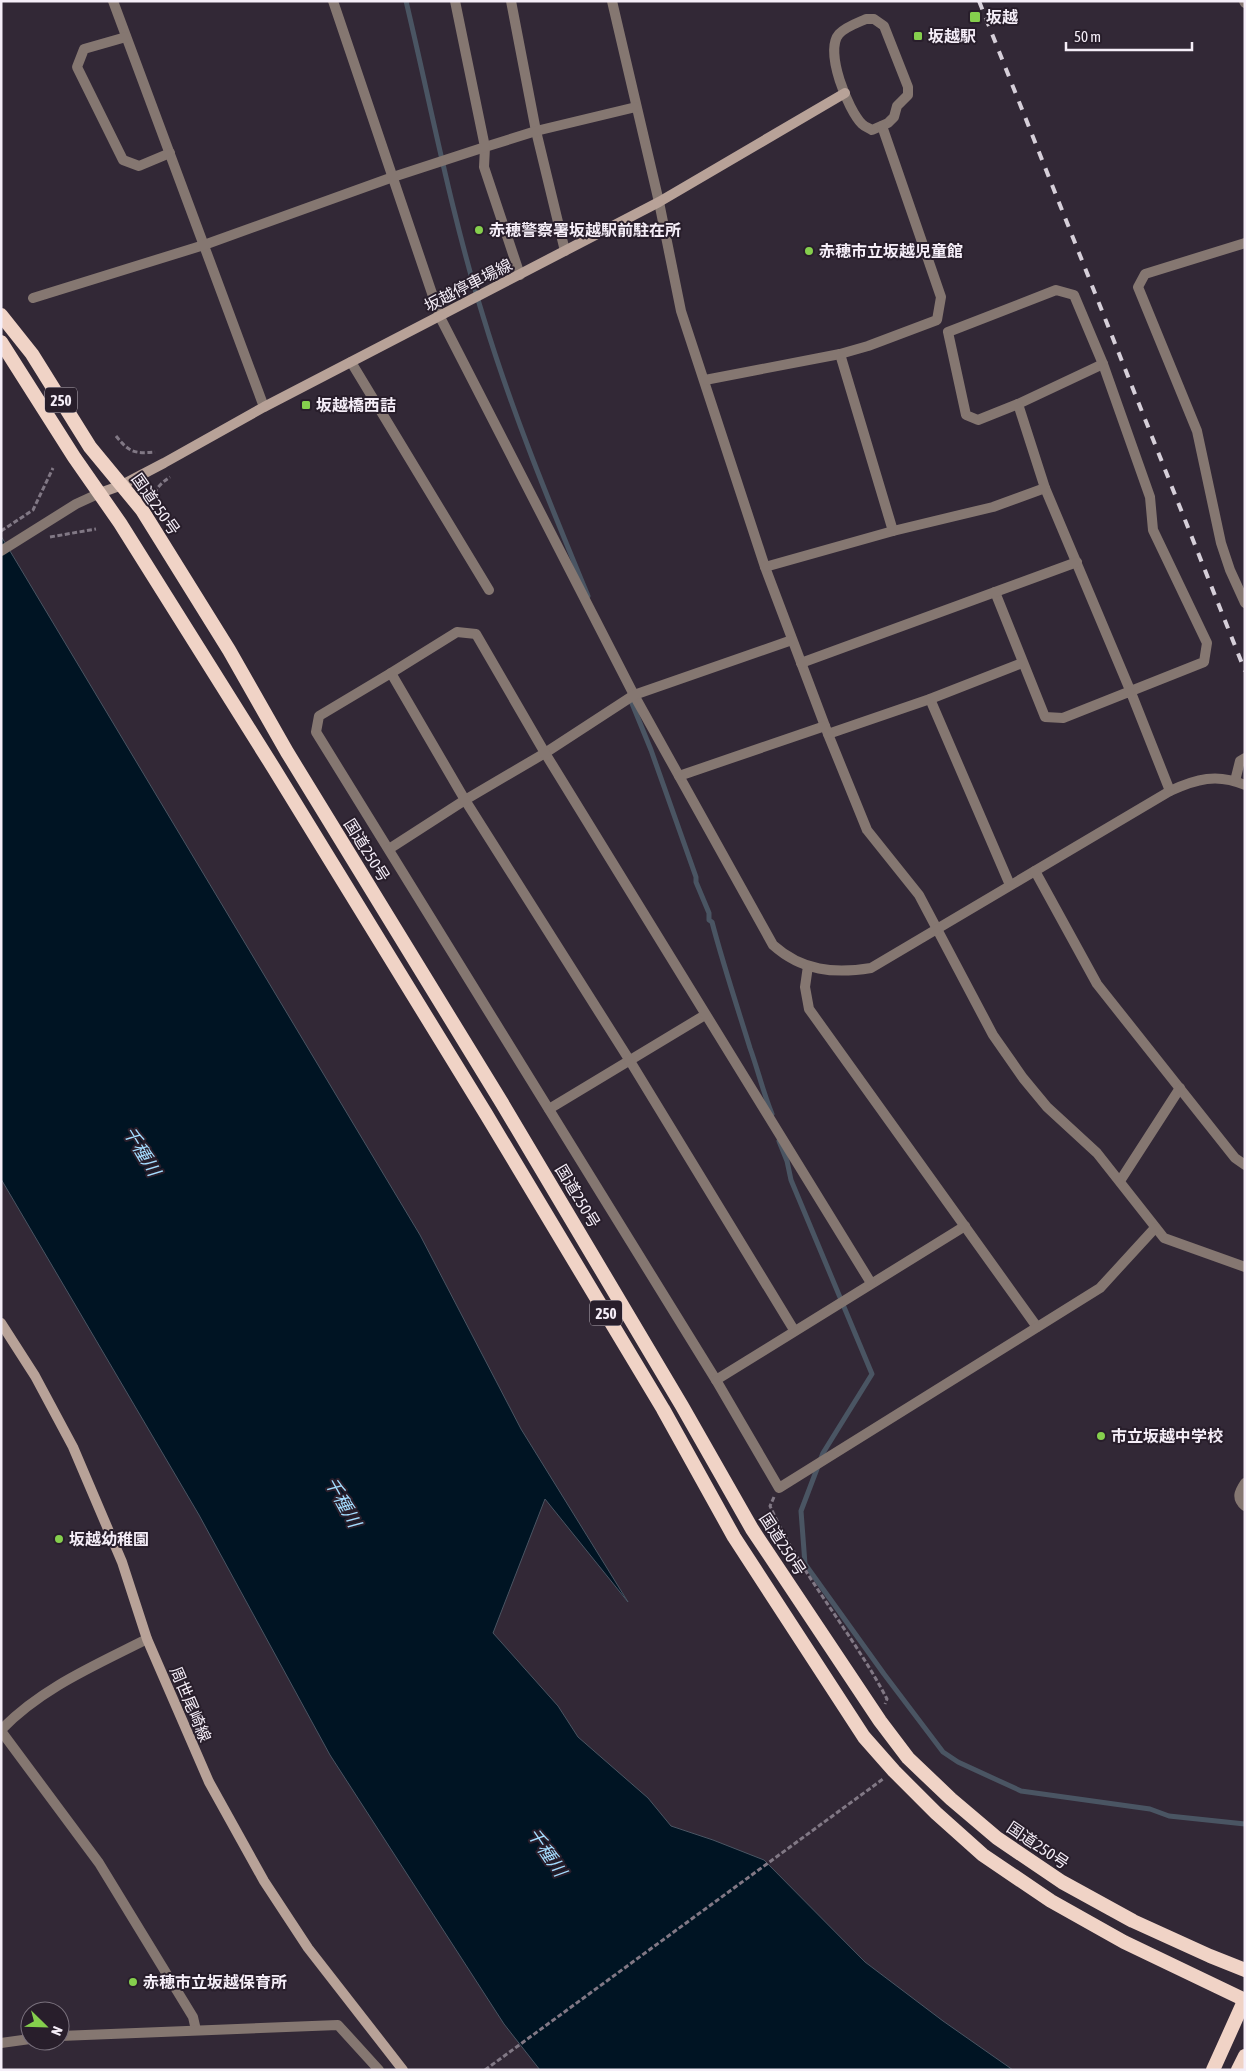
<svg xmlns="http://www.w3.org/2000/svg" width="1246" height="2071" viewBox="0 0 1246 2071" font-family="'Asap Condensed','Noto Sans JP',sans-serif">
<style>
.water{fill:#001423;stroke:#4a5563}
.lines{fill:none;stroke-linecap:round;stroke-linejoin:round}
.stream{stroke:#4a5563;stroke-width:5}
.path{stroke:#817885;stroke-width:3;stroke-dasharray:5 2.5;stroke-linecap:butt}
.minor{stroke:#857771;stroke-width:10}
.tertiary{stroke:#857771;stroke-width:10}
.secondary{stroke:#b8a298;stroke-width:10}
.trunk{stroke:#f0d3c6;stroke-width:14}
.rail{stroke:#d6cfd9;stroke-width:4;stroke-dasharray:9 9;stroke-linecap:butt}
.poi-dot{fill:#85cf4d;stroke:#281e2b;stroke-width:2}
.labels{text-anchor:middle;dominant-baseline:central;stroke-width:4;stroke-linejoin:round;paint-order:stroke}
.shield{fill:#281e2b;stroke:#b8b0ba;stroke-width:1}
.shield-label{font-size:15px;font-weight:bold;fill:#f5eef8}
.poi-label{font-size:16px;font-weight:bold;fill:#f5eef8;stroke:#281e2b;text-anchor:start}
.street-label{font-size:16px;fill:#f5eef8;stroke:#281e2b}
.water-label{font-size:18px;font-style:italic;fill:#a5ddff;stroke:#281e2b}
</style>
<rect width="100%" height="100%" fill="#322836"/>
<path class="water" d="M 1,536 L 420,1235 L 521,1429 L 628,1602 L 545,1499 L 493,1633 L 558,1706 L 578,1737 L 648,1798 L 671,1826 L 713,1840 L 764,1860 L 865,1962 L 943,2021 L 1013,2070 L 540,2070 L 504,2024 L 330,1755 L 199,1515 L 1,1179 Z"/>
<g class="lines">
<g class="stream">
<path d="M 406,1 C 431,106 451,213 483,316 C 512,412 550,504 588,596"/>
<path d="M 629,696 L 651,750 L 696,877 L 696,882 L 709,913 L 709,920 L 712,922 C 723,964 737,1006 750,1048 C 758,1070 763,1092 772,1114"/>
<path d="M 779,1141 L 787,1161 L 791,1180 L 872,1374 L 823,1453 L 801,1511 L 805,1564 L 884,1674 L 943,1752 L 958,1762 L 1021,1791 L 1150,1809 L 1169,1816 L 1245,1824"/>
</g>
<g class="path">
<path d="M 116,436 C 129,452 134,454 155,452"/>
<path d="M 154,501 C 153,490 161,483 170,477"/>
<path d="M 1,531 L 33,510 L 53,468"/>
<path d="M 50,537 L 96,529"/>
<path d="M 774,1497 L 770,1506 C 801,1575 852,1632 887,1699 L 885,1704"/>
<path d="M 485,2070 L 883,1779"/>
</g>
<g class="minor">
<path d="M 113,1 L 264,407"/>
<path d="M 511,1 L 536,131 L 565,251"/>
<path d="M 612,1 L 659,202 L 681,311 L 765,567 L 828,734 L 867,830 L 919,895 L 993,1035 L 1023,1078 L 1047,1107 L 1097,1153 L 1164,1238 L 1245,1267"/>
<path d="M 866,19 L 874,19 L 884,26 L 908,87 L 908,95 L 897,106 L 894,117 L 888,123 L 872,130 C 869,128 865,127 862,124 C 848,110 824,51 839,34 C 845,27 857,23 866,19 Z"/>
<path d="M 126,37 L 84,49 L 77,67 L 123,160 L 139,166 L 170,153"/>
<path d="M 1245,243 L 1145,274 L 1138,287 L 1197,431 L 1221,543 L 1230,570 L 1245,603"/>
<path d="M 520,275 L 484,167 L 485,147 L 536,131 L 636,107"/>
<path d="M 33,298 L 204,245 L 393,177 L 485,147 L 455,1"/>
<path d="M 440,317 L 634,695 L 773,945 C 802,971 834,974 871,968 L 1170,791 C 1196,779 1217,773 1245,785"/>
<path d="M 840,354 L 893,531"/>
<path d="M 351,362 L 489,590"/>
<path d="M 705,380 L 840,354 L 868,346 L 937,320 L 941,297 L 882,126"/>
<path d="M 1018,404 L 1103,364"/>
<path d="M 765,567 L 893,531 L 993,507 L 1045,488"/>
<path d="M 995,592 L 1045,717 L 1063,718 L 1204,662 L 1207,643 L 1153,530 L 1150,497 L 1103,364 L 1074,295 L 1056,290 L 948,332 L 966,415 L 978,420 L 1018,404 L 1045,488 L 1130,690 L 1170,791"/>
<path d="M 801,663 L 1077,562"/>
<path d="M 391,673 L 319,716 L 316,732 L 716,1380 L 965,1226"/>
<path d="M 930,699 L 1010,885"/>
<path d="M 828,734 L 930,699 L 1022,663"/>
<path d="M 679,776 L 825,726"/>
<path d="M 1235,781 L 1240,761 L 1245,758"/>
<path d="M 389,849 L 465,800 L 545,753 L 634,695 L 792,640"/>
<path d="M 1035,871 L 1097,984 L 1235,1158 L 1245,1165"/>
<path d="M 808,966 L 805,987 L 809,1009 L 1037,1327"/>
<path d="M 549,1109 L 705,1015"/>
<path d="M 1120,1181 L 1180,1088"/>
<path d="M 794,1330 L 630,1061 L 465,800 L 391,673 L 457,632 L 476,634 L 545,753 L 871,1283"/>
<path d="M 716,1380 L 779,1488 L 1100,1288 L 1155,1228"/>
<path d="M 1245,1483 C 1239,1492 1236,1498 1245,1506"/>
<path d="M 1,1731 L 99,1863 L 193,2017 L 196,2030"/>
<path d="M 60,2036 L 338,2025 L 379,2070"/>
<path d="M 1,2043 L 30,2039"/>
</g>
<g class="tertiary">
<path d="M 333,1 L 440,317"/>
<path d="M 1244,1 L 1245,3"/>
<path d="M 1,551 L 76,504 L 100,493"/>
<path d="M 1,1730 C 41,1688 96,1665 147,1639"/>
</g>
<g class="secondary">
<path d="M 100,493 L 122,485 L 164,463 L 264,407 L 659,202 L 845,93"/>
<path d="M 1,1323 L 35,1376 L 73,1447 L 122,1562 L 147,1639 L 209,1782 L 264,1881 L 308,1948 L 403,2070"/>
</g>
<g class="trunk">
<path d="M 1,315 L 32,354 L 90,447 L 142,510 L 229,650 L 287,752 L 502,1103 L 682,1406 L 752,1529 L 880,1721 L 908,1758 L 951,1799 L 997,1838 L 1062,1882 L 1133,1921 L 1210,1956 L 1245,1970"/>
<path d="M 1,342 L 74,457 L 120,523 L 273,767 L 486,1114 L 663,1409 L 734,1537 L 864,1737 L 894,1771 L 936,1813 L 983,1855 L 1051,1901 L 1124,1942 L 1243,1999"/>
<path d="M 1213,2070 L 1245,1999"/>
<path d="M 1238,2070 L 1245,2056"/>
</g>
<path class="rail" d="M 979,1 L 1245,671"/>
</g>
<g class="poi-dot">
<rect x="969" y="11" width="12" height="12" rx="2.5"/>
<rect x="913" y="31" width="10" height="10" rx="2.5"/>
<circle cx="479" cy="230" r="5"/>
<circle cx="809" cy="251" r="5"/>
<rect x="301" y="400" width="10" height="10" rx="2.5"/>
<circle cx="1101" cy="1436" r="5"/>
<circle cx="59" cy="1539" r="5"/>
<circle cx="133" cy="1982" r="5"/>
</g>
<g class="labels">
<g class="shield">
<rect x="45" y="387.5" width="32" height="25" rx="4"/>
<rect x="590" y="1300.5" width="32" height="25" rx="4"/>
</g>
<g class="shield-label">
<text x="61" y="400">250</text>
<text x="606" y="1313">250</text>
</g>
<g class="poi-label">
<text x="986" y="17">坂越</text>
<text x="928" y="36">坂越駅</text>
<text x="489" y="230">赤穂警察署坂越駅前駐在所</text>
<text x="819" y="251">赤穂市立坂越児童館</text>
<text x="316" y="405">坂越橋西詰</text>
<text x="1111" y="1436">市立坂越中学校</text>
<text x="69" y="1539">坂越幼稚園</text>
<text x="143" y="1982">赤穂市立坂越保育所</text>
</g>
<g class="street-label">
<text transform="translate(468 285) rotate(-27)">坂越停車場線</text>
<text transform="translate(156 504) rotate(55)">国道250号</text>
<text transform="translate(367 850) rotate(58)">国道250号</text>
<text transform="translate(578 1196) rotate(59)">国道250号</text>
<text transform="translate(783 1544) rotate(57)">国道250号</text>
<text transform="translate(191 1704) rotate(67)">周世尾崎線</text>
<text transform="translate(1038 1845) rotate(34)">国道250号</text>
</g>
<g class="water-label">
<text transform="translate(142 1151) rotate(59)">千種川</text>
<text transform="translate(343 1502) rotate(61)">千種川</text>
<text transform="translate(547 1852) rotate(56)">千種川</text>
</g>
</g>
<rect width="1246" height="2071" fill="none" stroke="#f5eef8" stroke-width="5"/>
<g transform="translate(45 2026) rotate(113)"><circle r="24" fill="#281e2b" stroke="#7a717d"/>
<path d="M0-4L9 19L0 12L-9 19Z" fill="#85cf4d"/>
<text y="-8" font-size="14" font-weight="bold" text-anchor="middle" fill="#f5eef8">N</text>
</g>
<path d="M1066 42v8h126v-8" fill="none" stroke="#f5eef8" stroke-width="2.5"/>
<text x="1074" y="42" font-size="15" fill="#f5eef8" stroke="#281e2b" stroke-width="4" paint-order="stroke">50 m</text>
</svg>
